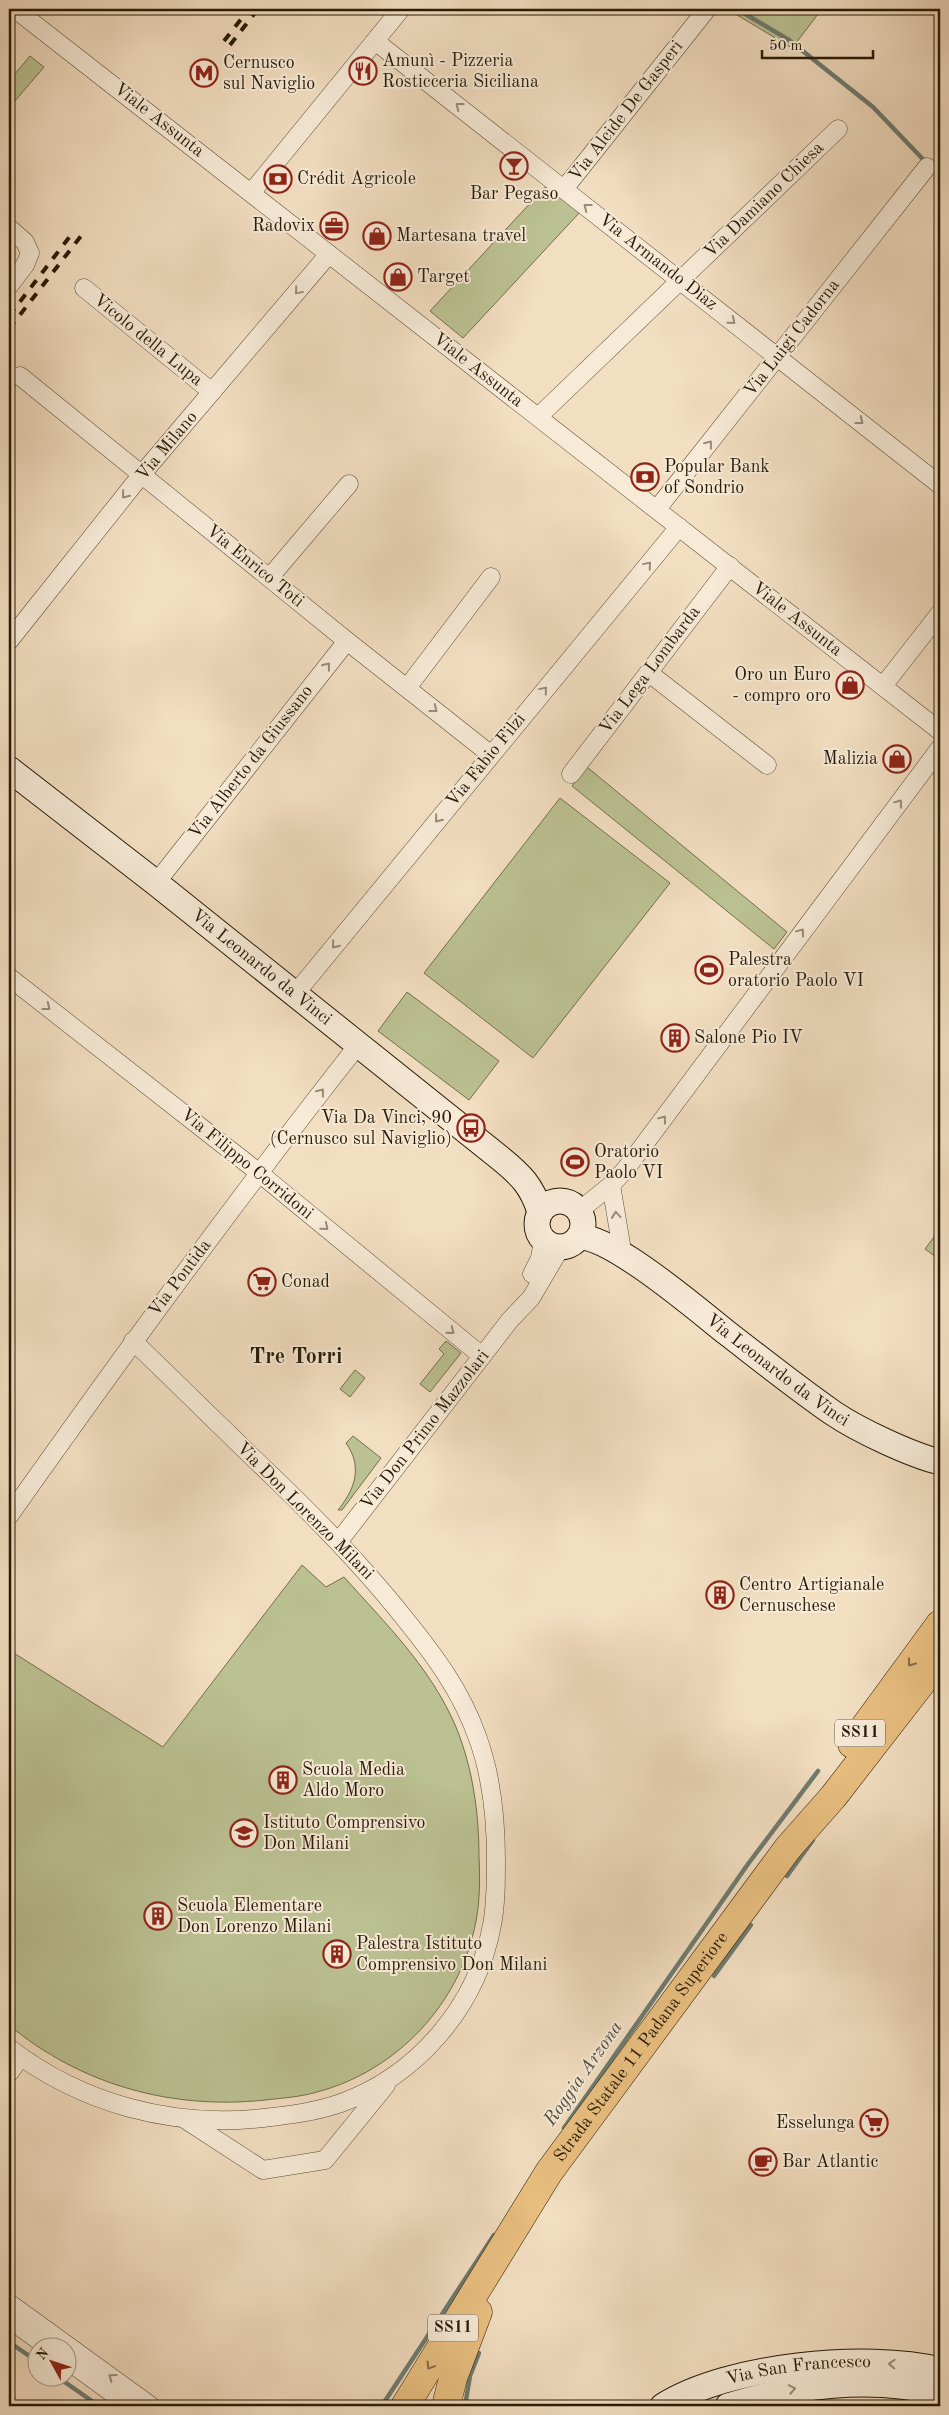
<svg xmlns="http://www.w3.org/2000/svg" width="949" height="2415" viewBox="0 0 949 2415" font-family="'Old Standard TT',serif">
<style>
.green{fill:#bbc192;stroke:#726e4c}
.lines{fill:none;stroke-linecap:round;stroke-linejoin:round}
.stream{stroke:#6e7b70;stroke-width:4.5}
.street-casing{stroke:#5a4b35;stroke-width:19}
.secondary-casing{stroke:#281a06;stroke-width:27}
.primary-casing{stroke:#281a06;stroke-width:29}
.street{stroke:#f7ead7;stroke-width:18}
.secondary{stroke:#f7ead7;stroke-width:25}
.primary{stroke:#e9bf80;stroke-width:28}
.rail{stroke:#281a06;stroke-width:4;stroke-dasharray:9 9;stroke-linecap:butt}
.oneway{stroke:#9a8c79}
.oneway2{stroke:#886c43}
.labels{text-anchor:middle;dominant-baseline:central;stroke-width:4;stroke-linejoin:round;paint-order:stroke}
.shield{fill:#f7ead7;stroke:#665845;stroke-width:1}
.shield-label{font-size:16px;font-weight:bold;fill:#281a06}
.poi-label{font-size:18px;fill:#281a06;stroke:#f7ead7;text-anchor:start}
.street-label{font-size:18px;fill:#281a06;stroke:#f7ead7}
.water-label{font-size:19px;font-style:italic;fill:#515244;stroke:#f7ead7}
.district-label{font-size:22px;font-weight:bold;fill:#281a06;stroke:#f7ead7}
</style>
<rect width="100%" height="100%" fill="#f2dec1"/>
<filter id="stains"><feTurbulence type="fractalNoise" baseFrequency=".004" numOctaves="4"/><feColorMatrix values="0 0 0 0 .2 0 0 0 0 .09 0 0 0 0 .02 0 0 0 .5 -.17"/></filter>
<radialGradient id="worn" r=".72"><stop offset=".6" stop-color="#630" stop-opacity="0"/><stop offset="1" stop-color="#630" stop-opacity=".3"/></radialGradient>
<g class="green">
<path d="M 727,9 L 822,9 L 792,48 Z"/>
<path d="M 30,56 L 44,67 L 9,108 L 9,81 Z"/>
<path d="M 548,184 L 581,211 L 463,338 L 430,311 Z"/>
<path d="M 587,767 L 787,932 L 774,949 L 572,786 Z"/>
<path d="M 560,798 L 670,883 L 533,1058 L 424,973 Z"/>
<path d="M 407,992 L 499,1061 L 469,1100 L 378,1031 Z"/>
<path d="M 940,1229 L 940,1260 L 925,1249 Z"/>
<path d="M 446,1341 L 461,1353 L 430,1392 L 420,1384 L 444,1354 L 439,1349 Z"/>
<path d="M 355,1370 L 365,1378 L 350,1397 L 340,1389 Z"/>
<path d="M 353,1436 L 381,1458 L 342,1510 L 338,1510 C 355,1489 363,1467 346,1443 Z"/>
<path d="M 302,1565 L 326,1587 L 344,1577 C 386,1624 431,1668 456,1727 C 473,1769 479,1813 479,1858 C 480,1879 480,1900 476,1921 C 461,2003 397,2071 317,2092 C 300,2097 283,2098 265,2100 C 172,2110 81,2085 9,2025 L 9,1650 L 163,1747 Z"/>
</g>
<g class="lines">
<g class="stream">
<path d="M 737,9 L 789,40 L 873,107 L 940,177"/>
<path d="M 787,1876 L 813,1840"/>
<path d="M 714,1976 L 751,1925"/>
<path d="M 564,2128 L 748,1864 L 818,1771"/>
<path d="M 9,2342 L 38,2362"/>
<path d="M 59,2378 L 99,2406"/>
<path d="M 385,2401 L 494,2235"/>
<path d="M 465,2406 L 470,2376 L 479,2353"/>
</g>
<g class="street-casing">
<g id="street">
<path d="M 15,9 L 940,731"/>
<path d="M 375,41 L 940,485"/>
<path d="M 564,189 L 707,9"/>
<path d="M 251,193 L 401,9"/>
<path d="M 9,228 L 25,242 L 30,253 L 25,265 L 9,286"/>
<path d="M 84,288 L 212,392"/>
<path d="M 20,376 L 347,641 L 490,754"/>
<path d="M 538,417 L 838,129"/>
<path d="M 657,509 L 927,167"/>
<path d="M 270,577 L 349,484"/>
<path d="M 9,641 L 142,474 L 329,254"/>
<path d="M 649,673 L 767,765"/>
<path d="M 883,686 L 940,613"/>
<path d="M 407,688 L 491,577"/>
<path d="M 571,774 L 730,566"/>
<path d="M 156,883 L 347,641"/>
<path d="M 9,977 L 258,1172 L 482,1356"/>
<path d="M 295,994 L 679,527"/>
<path d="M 611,1185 L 621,1244"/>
<path d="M 579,1211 L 611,1185 L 625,1170 L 940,748"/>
<path d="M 532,1274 L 540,1258 L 543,1240"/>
<path d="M 9,1516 C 122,1356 237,1199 358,1045"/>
<path d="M 339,1541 L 510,1320 L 531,1298 L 561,1247"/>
<path d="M 9,2048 C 82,2104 172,2128 263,2118 C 290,2115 315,2112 341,2103 C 418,2075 477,2006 492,1925 C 496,1904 496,1882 496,1860 C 496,1817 492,1776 477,1736 C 461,1691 435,1656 405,1619 C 364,1567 318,1520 270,1474 C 224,1430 179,1385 133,1341"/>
<path d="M 9,2073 L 21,2057"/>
<path d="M 186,2120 L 263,2170 L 325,2160 L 386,2085"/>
<path d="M 9,2303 L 151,2406"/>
<path d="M 9,2319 L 49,2348"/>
<path d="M 68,2361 L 130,2406"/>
</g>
</g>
<g class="secondary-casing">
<g id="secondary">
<path id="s1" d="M 9,769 L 156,883 L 500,1158 C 521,1175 532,1186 540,1212"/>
<circle cx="560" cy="1224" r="23"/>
<path id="s2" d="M 579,1237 C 612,1236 699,1311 727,1333 C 762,1360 797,1388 833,1413 C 858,1430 911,1455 940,1462"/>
<path id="s3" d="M 663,2406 C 728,2365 866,2352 940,2370"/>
<path d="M 728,2406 C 795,2385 871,2376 940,2393"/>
</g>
</g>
<g class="primary-casing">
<g id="primary">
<path d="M 852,1744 L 940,1624"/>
<path id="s4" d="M 405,2406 L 549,2172 L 788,1848 L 833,1797 L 940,1659"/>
<path d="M 446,2406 L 453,2378 L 478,2312"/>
</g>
</g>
<use href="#street" class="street"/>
<use href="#secondary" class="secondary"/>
<use href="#primary" class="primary"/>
<g class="rail">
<path d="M 224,41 L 249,9"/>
<path d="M 230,45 L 258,9"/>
<path d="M 9,316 L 74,231"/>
<path d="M 9,329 L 81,236"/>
</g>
</g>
<defs><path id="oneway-chevron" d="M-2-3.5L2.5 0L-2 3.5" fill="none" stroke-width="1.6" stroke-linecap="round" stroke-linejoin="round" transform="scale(1.25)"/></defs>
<g class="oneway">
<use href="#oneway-chevron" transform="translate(459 106) rotate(-142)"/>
<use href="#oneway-chevron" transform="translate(587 207) rotate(-142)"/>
<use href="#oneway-chevron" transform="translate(298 291) rotate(130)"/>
<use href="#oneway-chevron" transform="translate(732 321) rotate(39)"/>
<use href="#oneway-chevron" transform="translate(860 421) rotate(38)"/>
<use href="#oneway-chevron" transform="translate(709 444) rotate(-52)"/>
<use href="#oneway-chevron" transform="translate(125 495) rotate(129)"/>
<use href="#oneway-chevron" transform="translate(648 565) rotate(-50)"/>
<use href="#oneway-chevron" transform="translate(327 666) rotate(-52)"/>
<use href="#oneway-chevron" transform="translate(544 690) rotate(-50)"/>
<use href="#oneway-chevron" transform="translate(434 709) rotate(38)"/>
<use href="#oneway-chevron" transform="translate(899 803) rotate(-53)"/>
<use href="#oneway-chevron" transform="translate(438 819) rotate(129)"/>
<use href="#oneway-chevron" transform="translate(801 932) rotate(-53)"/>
<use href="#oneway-chevron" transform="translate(335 945) rotate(129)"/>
<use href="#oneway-chevron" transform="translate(47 1007) rotate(38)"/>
<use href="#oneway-chevron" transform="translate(321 1092) rotate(-52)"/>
<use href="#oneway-chevron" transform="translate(663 1119) rotate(-53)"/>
<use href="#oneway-chevron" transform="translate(616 1215) rotate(-95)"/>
<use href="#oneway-chevron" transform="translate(325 1227) rotate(40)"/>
<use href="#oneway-chevron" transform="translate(451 1331) rotate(39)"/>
<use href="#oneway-chevron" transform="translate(892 2364) rotate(-178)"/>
<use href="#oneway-chevron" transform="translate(112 2377) rotate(-144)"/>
<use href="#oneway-chevron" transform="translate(792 2389) rotate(-11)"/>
</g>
<g class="oneway2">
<use href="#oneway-chevron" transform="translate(911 1663) rotate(126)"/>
<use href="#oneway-chevron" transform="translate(430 2366) rotate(121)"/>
</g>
<defs>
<g id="restaurant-ring" transform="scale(1.4375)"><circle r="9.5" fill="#f7ead7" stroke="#8f2418" stroke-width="1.5"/><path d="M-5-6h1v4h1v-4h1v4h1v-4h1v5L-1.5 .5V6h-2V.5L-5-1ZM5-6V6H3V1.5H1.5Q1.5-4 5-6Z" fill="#8f2418"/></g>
<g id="metro-ring" transform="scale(1.4375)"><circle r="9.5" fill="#f7ead7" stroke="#8f2418" stroke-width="1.5"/><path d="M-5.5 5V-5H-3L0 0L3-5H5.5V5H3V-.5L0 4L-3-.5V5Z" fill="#8f2418"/></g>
<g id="bar-ring" transform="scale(1.4375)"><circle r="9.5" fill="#f7ead7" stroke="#8f2418" stroke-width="1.5"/><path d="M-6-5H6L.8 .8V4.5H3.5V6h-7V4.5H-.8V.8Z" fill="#8f2418"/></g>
<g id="bank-ring" transform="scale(1.4375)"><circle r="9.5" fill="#f7ead7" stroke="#8f2418" stroke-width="1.5"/><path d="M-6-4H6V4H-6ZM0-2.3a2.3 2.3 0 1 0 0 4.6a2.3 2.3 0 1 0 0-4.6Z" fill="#8f2418"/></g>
<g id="office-ring" transform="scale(1.4375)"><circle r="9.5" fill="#f7ead7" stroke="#8f2418" stroke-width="1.5"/><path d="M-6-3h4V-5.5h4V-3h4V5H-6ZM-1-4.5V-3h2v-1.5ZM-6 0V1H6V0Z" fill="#8f2418"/></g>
<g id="shop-ring" transform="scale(1.4375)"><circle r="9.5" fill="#f7ead7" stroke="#8f2418" stroke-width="1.5"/><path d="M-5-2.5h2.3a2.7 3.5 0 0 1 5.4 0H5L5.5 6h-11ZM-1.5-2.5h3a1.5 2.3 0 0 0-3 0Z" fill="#8f2418"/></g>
<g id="stadium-ring" transform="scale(1.4375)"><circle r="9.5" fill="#f7ead7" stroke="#8f2418" stroke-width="1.5"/><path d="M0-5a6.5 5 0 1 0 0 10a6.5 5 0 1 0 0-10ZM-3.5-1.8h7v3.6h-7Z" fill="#8f2418"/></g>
<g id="building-ring" transform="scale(1.4375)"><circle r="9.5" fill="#f7ead7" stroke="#8f2418" stroke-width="1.5"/><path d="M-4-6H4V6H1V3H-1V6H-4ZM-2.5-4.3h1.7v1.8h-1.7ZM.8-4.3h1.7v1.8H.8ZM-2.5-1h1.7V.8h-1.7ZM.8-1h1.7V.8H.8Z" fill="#8f2418"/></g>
<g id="bus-ring" transform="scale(1.4375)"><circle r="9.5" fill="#f7ead7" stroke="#8f2418" stroke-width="1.5"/><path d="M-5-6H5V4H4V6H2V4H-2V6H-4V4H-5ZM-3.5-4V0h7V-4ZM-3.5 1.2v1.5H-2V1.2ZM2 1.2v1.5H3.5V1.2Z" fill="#8f2418"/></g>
<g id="supermarket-ring" transform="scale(1.4375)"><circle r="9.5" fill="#f7ead7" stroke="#8f2418" stroke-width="1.5"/><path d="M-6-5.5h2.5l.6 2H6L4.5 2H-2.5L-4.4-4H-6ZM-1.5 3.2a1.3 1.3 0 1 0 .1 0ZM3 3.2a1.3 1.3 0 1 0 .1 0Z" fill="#8f2418"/></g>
<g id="school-ring" transform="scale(1.4375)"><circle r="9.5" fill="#f7ead7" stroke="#8f2418" stroke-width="1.5"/><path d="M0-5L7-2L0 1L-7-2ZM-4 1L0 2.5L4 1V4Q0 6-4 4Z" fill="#8f2418"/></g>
<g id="cafe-ring" transform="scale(1.4375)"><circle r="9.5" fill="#f7ead7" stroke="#8f2418" stroke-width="1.5"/><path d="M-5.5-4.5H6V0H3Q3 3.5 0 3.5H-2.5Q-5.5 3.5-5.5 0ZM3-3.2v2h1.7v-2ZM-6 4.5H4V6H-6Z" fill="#8f2418"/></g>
</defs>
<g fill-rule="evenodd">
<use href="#restaurant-ring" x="363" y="71"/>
<use href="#metro-ring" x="204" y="73"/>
<use href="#bar-ring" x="514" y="166"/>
<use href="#bank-ring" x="278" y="179"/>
<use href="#office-ring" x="334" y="226"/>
<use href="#shop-ring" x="377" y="236"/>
<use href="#shop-ring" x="398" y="277"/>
<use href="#bank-ring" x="645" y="477"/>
<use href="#shop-ring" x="850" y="685"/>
<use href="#shop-ring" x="897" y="759"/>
<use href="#stadium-ring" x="709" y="970"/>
<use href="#building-ring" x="675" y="1038"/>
<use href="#bus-ring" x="471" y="1128"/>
<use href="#stadium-ring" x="575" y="1162"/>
<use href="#supermarket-ring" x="262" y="1282"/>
<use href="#building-ring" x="720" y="1595"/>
<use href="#building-ring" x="283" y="1780"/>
<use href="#school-ring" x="244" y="1833"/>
<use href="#building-ring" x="158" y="1916"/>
<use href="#building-ring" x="337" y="1954"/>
<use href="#supermarket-ring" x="874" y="2123"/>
<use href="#cafe-ring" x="763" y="2162"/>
</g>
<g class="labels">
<g class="shield">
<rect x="835" y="1719.5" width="50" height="27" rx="4"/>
<rect x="428" y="2314.5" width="50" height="27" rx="4"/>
</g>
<g class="shield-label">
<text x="860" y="1733">SS11</text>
<text x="453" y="2328">SS11</text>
</g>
<g class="poi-label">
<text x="382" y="61">Amunì - Pizzeria<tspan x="382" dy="21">Rosticceria Siciliana</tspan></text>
<text x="223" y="63">Cernusco<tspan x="223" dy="21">sul Naviglio</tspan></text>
<text x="297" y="179">Crédit Agricole</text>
<text x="514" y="194" text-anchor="middle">Bar Pegaso</text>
<text x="315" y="226" text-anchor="end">Radovix</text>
<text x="396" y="236">Martesana travel</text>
<text x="417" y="277">Target</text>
<text x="664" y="467">Popular Bank<tspan x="664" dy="21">of Sondrio</tspan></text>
<text x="831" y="675" text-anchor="end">Oro un Euro<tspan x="831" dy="21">- compro oro</tspan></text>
<text x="878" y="759" text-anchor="end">Malizia</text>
<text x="728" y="960">Palestra<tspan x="728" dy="21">oratorio Paolo VI</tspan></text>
<text x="694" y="1038">Salone Pio IV</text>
<text x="452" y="1118" text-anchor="end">Via Da Vinci, 90<tspan x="452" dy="21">(Cernusco sul Naviglio)</tspan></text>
<text x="594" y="1152">Oratorio<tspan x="594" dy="21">Paolo VI</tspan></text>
<text x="281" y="1282">Conad</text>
<text x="739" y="1585">Centro Artigianale<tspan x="739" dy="21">Cernuschese</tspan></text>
<text x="302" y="1770">Scuola Media<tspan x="302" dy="21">Aldo Moro</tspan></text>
<text x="263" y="1823">Istituto Comprensivo<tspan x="263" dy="21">Don Milani</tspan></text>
<text x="177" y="1906">Scuola Elementare<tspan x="177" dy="21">Don Lorenzo Milani</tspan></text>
<text x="356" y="1944">Palestra Istituto<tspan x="356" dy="21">Comprensivo Don Milani</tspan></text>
<text x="855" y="2123" text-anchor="end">Esselunga</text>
<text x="782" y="2162">Bar Atlantic</text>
</g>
<g class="street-label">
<text transform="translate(626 111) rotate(-52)">Via Alcide De Gasperi</text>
<text transform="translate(159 120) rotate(38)">Viale Assunta</text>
<text transform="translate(764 200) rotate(-44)">Via Damiano Chiesa</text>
<text transform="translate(658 262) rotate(38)">Via Armando Diaz</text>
<text transform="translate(792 338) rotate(-52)">Via Luigi Cadorna</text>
<text transform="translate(148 340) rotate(39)">Vicolo della Lupa</text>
<text transform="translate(478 370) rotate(38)">Viale Assunta</text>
<text transform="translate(167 446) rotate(-50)">Via Milano</text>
<text transform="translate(255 566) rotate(39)">Via Enrico Toti</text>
<text transform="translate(797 619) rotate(38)">Viale Assunta</text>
<text transform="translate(650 670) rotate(-53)">Via Lega Lombarda</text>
<text transform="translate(486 760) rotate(-51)">Via Fabio Filzi</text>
<text transform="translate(251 762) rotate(-52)">Via Alberto da Giussano</text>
<text stroke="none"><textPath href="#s1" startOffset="321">Via Leonardo da Vinci</textPath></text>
<text transform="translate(247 1164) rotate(39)">Via Filippo Corridoni</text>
<text transform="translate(180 1278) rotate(-53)">Via Pontida</text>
<text stroke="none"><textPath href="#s2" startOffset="241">Via Leonardo da Vinci</textPath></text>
<text transform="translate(425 1430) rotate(-52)">Via Don Primo Mazzolari</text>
<text transform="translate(305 1511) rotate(45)">Via Don Lorenzo Milani</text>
<text stroke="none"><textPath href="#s4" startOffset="430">Strada Statale 11 Padana Superiore</textPath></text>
<text stroke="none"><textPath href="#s3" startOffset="142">Via San Francesco</textPath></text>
</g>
<g class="water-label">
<text transform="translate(584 2074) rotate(-55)">Roggia Arzona</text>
</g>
<g class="district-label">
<text x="296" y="1357">Tre Torri</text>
</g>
</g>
<rect width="949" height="2415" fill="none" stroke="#f2dec1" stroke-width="30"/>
<rect x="10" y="10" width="929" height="2395" fill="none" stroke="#281a06" stroke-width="2.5"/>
<rect x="15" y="15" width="919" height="2385" fill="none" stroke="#281a06"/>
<g transform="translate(52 2362) rotate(310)"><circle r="24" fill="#f7ead7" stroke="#a49783"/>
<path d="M0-4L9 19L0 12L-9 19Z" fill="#8f2418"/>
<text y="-8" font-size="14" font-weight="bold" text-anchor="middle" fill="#281a06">N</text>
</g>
<path d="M762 50v8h111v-8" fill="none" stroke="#281a06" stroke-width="2.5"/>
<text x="769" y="50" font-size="15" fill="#281a06" stroke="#f7ead7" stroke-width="4" paint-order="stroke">50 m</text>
<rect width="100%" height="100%" filter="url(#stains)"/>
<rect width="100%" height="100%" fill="url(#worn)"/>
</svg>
